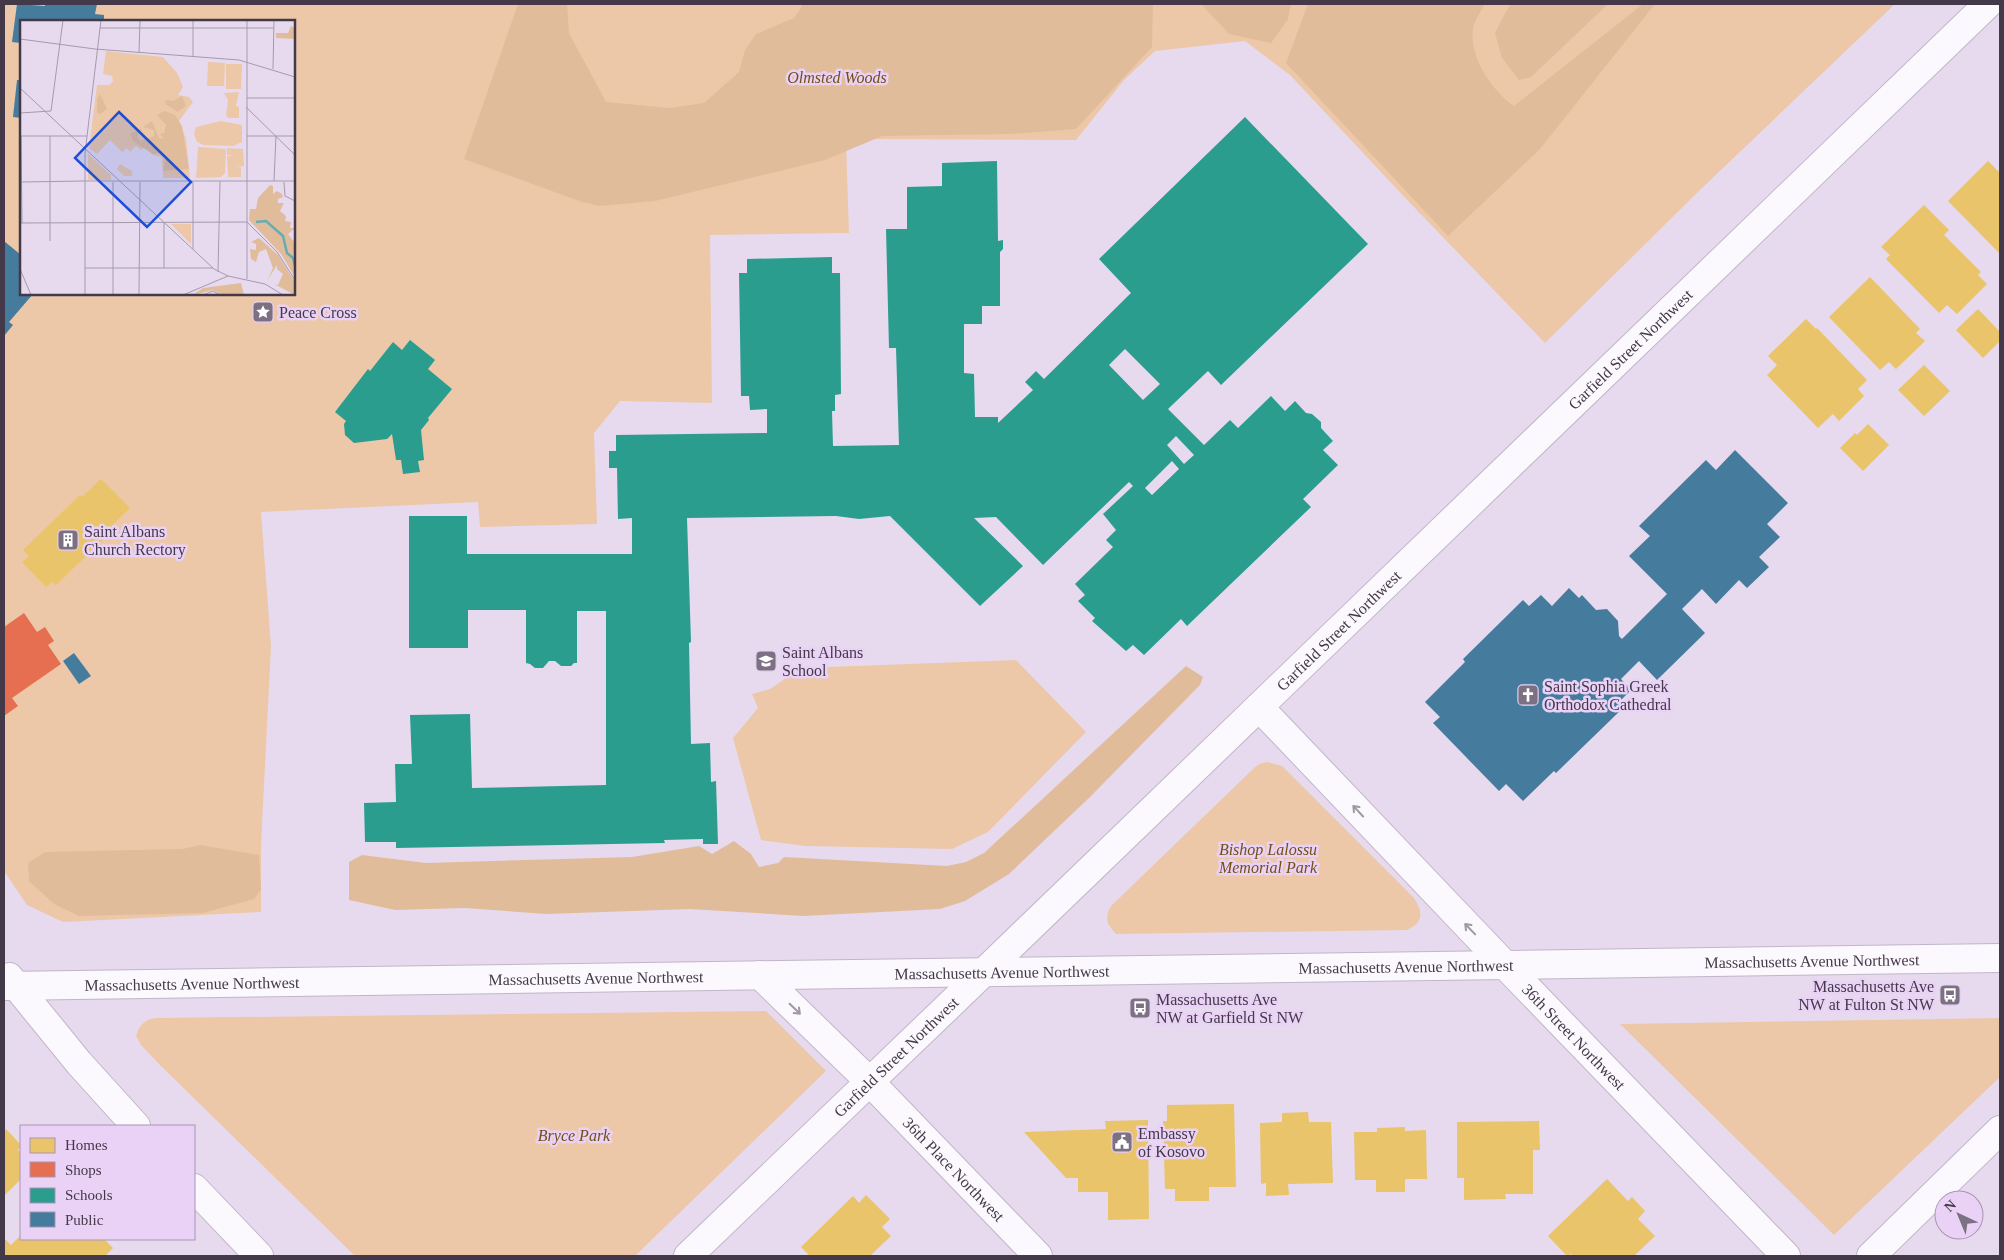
<svg xmlns="http://www.w3.org/2000/svg" width="2004" height="1260" viewBox="0 0 2004 1260" font-family="'Times New Roman',serif">
<style>
.green{fill:#ecc8a8;fill-rule:evenodd}
.forest{fill:#e0bc9a}
.homes{fill:#e9c46a}
.shops{fill:#e76f51}
.schools{fill:#2a9d8f;fill-rule:evenodd}
.public{fill:#457b9d}
.lines{fill:none;stroke-linecap:round;stroke-linejoin:round}
.minor-casing{stroke:#c0b6c7;stroke-width:30}
.secondary-casing{stroke:#c0b6c7;stroke-width:30}
.primary-casing{stroke:#c0b6c7;stroke-width:30}
.minor{stroke:#fbf9fd;stroke-width:28}
.secondary{stroke:#fbf9fd;stroke-width:28}
.primary{stroke:#fbf9fd;stroke-width:28}
.oneway{stroke:#9f99a2}
.labels{text-anchor:middle;dominant-baseline:central;stroke-width:5;stroke-linejoin:round;paint-order:stroke}
.park-label{font-size:16px;font-style:italic;fill:#744f13;stroke:#ead2f7}
.poi-label{font-size:16px;fill:#433948;stroke:#ead2f7;text-anchor:start}
.street-label{font-size:16px;fill:#433948;stroke:#ead2f7}
.inset-river{fill:none;stroke:#66acb1;stroke-width:2.5}
.inset-road{fill:none;stroke:#a59aac;stroke-width:1}
.view{fill:#1d4ed8;fill-opacity:0.15;stroke:#1d4ed8;stroke-width:2.5}
.inset-edge{fill:none;stroke:#433948;stroke-width:2.5}
</style>
<rect width="100%" height="100%" fill="#e7daef"/>
<g class="green">
<path d="M 4,4 L 1895,4 L 1701,189 L 1545,343 L 1410,203 L 1290,75 L 1245,41 L 1155,51 L 1124,80 L 1076,140 L 858,139 L 846,142 L 849,233 L 710,235 L 712,403 L 620,401 L 594,433 L 597,524 L 480,527 L 478,502 L 261,512 L 271,646 L 261,845 L 261,912 L 63,922 L 27,905 L 4,871 ZM 21,21 L 294,21 L 294,294 L 21,294 Z"/>
<path d="M 1016,660 L 1086,732 L 988,832 L 952,849 L 805,846 L 761,840 L 733,738 L 758,708 L 752,694 L 770,689 L 801,668 Z"/>
<path d="M 1267,762 L 1282,766 L 1414,898 C 1423,913 1424,922 1407,930 L 1116,934 C 1107,925 1104,918 1111,906 L 1253,769 L 1259,764 Z"/>
<path d="M 766,1011 L 826,1071 L 635,1256 L 355,1256 L 160,1065 L 141,1045 L 136,1036 C 140,1024 145,1019 157,1018 Z"/>
<path d="M 2000,1018 L 2000,1077 L 1834,1235 L 1620,1024 Z"/>
</g>
<g class="forest">
<path d="M 518,4 L 567,4 L 569,33 L 606,102 L 670,108 L 704,103 L 739,72 L 745,50 L 756,34 L 794,18 L 801,8 L 802,4 L 1153,4 L 1152,47 L 1076,129 L 1009,134 L 882,136 L 825,160 L 655,201 L 600,206 L 582,202 L 464,159 Z"/>
<path d="M 1201,4 L 1291,4 L 1288,19 L 1271,43 L 1229,34 Z"/>
<path d="M 1308,4 L 1485,4 C 1482,10 1476,18 1474,25 C 1466,52 1491,91 1514,106 L 1643,4 L 1655,4 L 1540,149 L 1448,236 L 1286,63 Z"/>
<path d="M 1510,4 L 1608,4 L 1531,77 L 1519,80 L 1502,58 L 1495,33 Z"/>
<path d="M 1186,666 L 1203,677 L 1200,685 L 1090,797 L 1009,874 L 965,901 L 940,909 L 803,916 L 690,909 L 546,914 L 465,908 L 395,910 L 349,900 L 349,862 L 362,855 L 426,863 L 632,857 L 699,846 L 712,854 L 734,841 L 751,854 L 759,867 L 778,863 L 784,857 L 947,866 L 966,862 L 984,853 Z"/>
<path d="M 200,845 L 259,855 L 261,890 L 254,899 L 203,913 L 79,916 L 54,904 L 29,881 L 28,863 L 45,852 L 183,849 Z"/>
</g>
<g class="homes">
<path d="M 1988,161 L 2000,173 L 2000,254 L 1948,201 Z"/>
<path d="M 1924,205 L 1949,230 L 1944,235 L 1981,272 L 1978,275 L 1987,284 L 1957,314 L 1947,305 L 1939,313 L 1886,259 L 1890,255 L 1881,247 Z"/>
<path d="M 1870,277 L 1920,329 L 1916,333 L 1925,341 L 1896,369 L 1889,362 L 1880,370 L 1829,317 Z"/>
<path d="M 1978,309 L 2000,332 L 2000,341 L 1983,358 L 1956,330 Z"/>
<path d="M 1806,319 L 1816,329 L 1817,328 L 1867,380 L 1858,389 L 1864,396 L 1839,421 L 1833,414 L 1818,428 L 1767,375 L 1777,365 L 1768,356 Z"/>
<path d="M 1924,365 L 1950,391 L 1924,416 L 1898,390 Z"/>
<path d="M 1868,424 L 1889,445 L 1863,471 L 1840,448 L 1855,433 L 1857,435 Z"/>
<path d="M 101,479 L 130,508 L 110,527 L 113,530 L 56,585 L 52,582 L 46,587 L 22,562 L 29,556 L 23,550 L 80,495 L 82,497 Z"/>
<path d="M 1234,1104 L 1236,1187 L 1209,1187 L 1209,1201 L 1175,1201 L 1175,1189 L 1165,1189 L 1163,1121 L 1167,1121 L 1167,1105 Z"/>
<path d="M 1308,1112 L 1309,1122 L 1331,1122 L 1333,1183 L 1288,1184 L 1289,1195 L 1266,1196 L 1266,1183 L 1261,1184 L 1260,1123 L 1282,1122 L 1282,1113 Z"/>
<path d="M 1148,1120 L 1149,1219 L 1108,1220 L 1108,1192 L 1078,1192 L 1078,1178 L 1066,1178 L 1024,1132 L 1106,1129 L 1105,1121 Z"/>
<path d="M 1539,1121 L 1540,1150 L 1533,1150 L 1533,1194 L 1505,1194 L 1506,1199 L 1464,1200 L 1464,1178 L 1457,1178 L 1457,1122 Z"/>
<path d="M 1405,1127 L 1405,1131 L 1426,1130 L 1427,1179 L 1405,1179 L 1405,1192 L 1376,1192 L 1376,1180 L 1355,1180 L 1354,1132 L 1377,1132 L 1377,1128 Z"/>
<path d="M 6,1129 L 21,1145 L 18,1150 L 21,1153 L 21,1179 L 4,1196 L 4,1132 Z"/>
<path d="M 1607,1179 L 1628,1201 L 1632,1197 L 1645,1211 L 1638,1219 L 1655,1236 L 1634,1256 L 1574,1256 L 1571,1254 L 1567,1256 L 1548,1236 Z"/>
<path d="M 866,1195 L 890,1219 L 882,1227 L 891,1236 L 870,1256 L 807,1256 L 808,1254 L 801,1247 L 853,1196 L 859,1203 Z"/>
<path d="M 21,1235 L 21,1239 L 104,1239 L 113,1248 L 105,1256 L 4,1256 L 4,1238 L 11,1245 Z"/>
</g>
<path class="shops" d="M 24,613 L 37,632 L 45,627 L 54,641 L 48,645 L 61,664 L 12,698 L 18,706 L 4,716 L 4,627 Z"/>
<g class="schools">
<path d="M 1245,117 L 1368,244 L 1221,385 L 1208,371 L 1168,409 L 1204,445 L 1230,420 L 1238,428 L 1271,396 L 1285,411 L 1295,401 L 1306,413 L 1312,414 L 1321,422 L 1321,428 L 1333,441 L 1323,450 L 1338,465 L 1303,499 L 1311,507 L 1187,626 L 1181,619 L 1144,655 L 1133,645 L 1126,651 L 1092,621 L 1095,618 L 1078,601 L 1085,595 L 1075,584 L 1113,547 L 1106,540 L 1116,530 L 1103,514 L 1133,486 L 1129,482 L 1043,565 L 996,517 L 974,518 L 1023,566 L 980,606 L 890,516 L 859,519 L 836,516 L 687,518 L 691,642 L 689,643 L 691,744 L 710,743 L 711,782 L 716,781 L 718,844 L 703,844 L 703,839 L 664,840 L 665,843 L 396,848 L 396,842 L 365,842 L 364,803 L 396,802 L 395,764 L 412,764 L 410,715 L 470,714 L 472,788 L 606,785 L 606,611 L 577,611 L 577,663 L 574,663 L 571,666 L 561,666 L 555,661 L 549,661 L 543,668 L 535,668 L 530,664 L 526,663 L 526,610 L 468,610 L 468,648 L 409,648 L 409,516 L 467,516 L 467,554 L 632,554 L 632,518 L 618,519 L 617,468 L 609,468 L 609,451 L 616,451 L 616,435 L 767,433 L 767,409 L 750,410 L 749,396 L 741,396 L 739,273 L 747,273 L 747,259 L 832,257 L 832,273 L 840,273 L 841,394 L 835,395 L 835,411 L 832,411 L 833,446 L 899,445 L 896,348 L 889,348 L 886,229 L 907,229 L 907,187 L 942,186 L 942,163 L 997,161 L 998,241 L 1003,240 L 1003,249 L 1000,252 L 1000,306 L 982,306 L 982,324 L 964,324 L 964,373 L 974,374 L 975,417 L 998,417 L 998,423 L 1033,390 L 1025,382 L 1036,371 L 1044,379 L 1131,293 L 1099,259 ZM 1125,349 L 1160,384 L 1143,400 L 1109,365 ZM 1176,436 L 1194,455 L 1184,464 L 1167,445 ZM 1172,461 L 1179,469 L 1152,495 L 1145,488 Z"/>
<path d="M 410,340 L 435,360 L 428,369 L 452,389 L 428,418 L 429,420 L 421,430 L 424,460 L 418,461 L 420,472 L 403,474 L 401,460 L 396,460 L 392,434 L 387,439 L 354,443 L 345,435 L 344,424 L 346,421 L 335,412 L 368,369 L 370,371 L 393,342 L 402,350 Z"/>
</g>
<g class="public">
<path d="M 17,4 L 45,6 L 45,4 L 97,4 L 95,14 L 104,15 L 104,21 L 21,21 L 21,43 L 12,42 Z"/>
<path d="M 17,80 L 21,80 L 21,118 L 13,117 Z"/>
<path d="M 4,241 L 21,255 L 19,263 L 21,265 L 21,294 L 33,294 L 9,322 L 13,325 L 4,336 Z"/>
<path d="M 1735,450 L 1788,503 L 1767,524 L 1780,537 L 1759,557 L 1769,567 L 1747,588 L 1739,580 L 1716,604 L 1702,589 L 1682,609 L 1705,633 L 1657,680 L 1639,661 L 1621,679 L 1631,690 L 1620,701 L 1625,706 L 1556,773 L 1554,771 L 1523,801 L 1506,784 L 1499,791 L 1433,723 L 1440,717 L 1425,702 L 1465,662 L 1463,659 L 1523,600 L 1529,606 L 1541,595 L 1552,606 L 1569,588 L 1579,598 L 1582,595 L 1596,610 L 1607,609 L 1618,621 L 1619,636 L 1622,639 L 1667,594 L 1629,556 L 1650,536 L 1639,526 L 1706,460 L 1716,470 Z"/>
<path d="M 74,653 L 91,676 L 79,684 L 63,661 Z"/>
</g>
<g class="lines">
<g class="minor-casing">
<g id="minor">
<path id="s1" d="M 1259,707 L 1504,964 L 1786,1256"/>
<path id="s2" d="M 870,1082 L 1038,1256"/>
<path d="M 1871,1256 L 2000,1130"/>
</g>
</g>
<g class="secondary-casing">
<g id="secondary">
<path id="s3" d="M 985,971 L 1988,4"/>
</g>
</g>
<g class="primary-casing">
<g id="primary">
<path d="M 760,975 L 870,1082"/>
<path d="M 9,977 L 79,1063 L 136,1126"/>
<path id="s4" d="M 4,986 L 2000,958"/>
<path d="M 194,1188 L 259,1256"/>
<path id="s5" d="M 688,1256 L 985,971"/>
</g>
</g>
<use href="#minor" class="minor"/>
<use href="#secondary" class="secondary"/>
<use href="#primary" class="primary"/>
</g>
<defs><path id="oneway-shaft" d="M-6 0H5M1.5-3L5.5 0L1.5 3" fill="none" stroke-width="1.6" stroke-linecap="round" stroke-linejoin="round" transform="scale(1.25)"/></defs>
<g class="oneway">
<use href="#oneway-shaft" transform="translate(1358 811) rotate(-133)"/>
<use href="#oneway-shaft" transform="translate(1470 929) rotate(-134)"/>
<use href="#oneway-shaft" transform="translate(795 1009) rotate(44)"/>
</g>
<defs>
<g id="sight-square" transform="scale(1.125)"><rect x="-9" y="-9" width="18" height="18" rx="4" fill="#7c7182" stroke="#ead2f7"/><path d="M0-6L1.8-2.2L6-1.7L2.9 1.2L3.7 5.4L0 3.3L-3.7 5.4L-2.9 1.2L-6-1.7L-1.8-2.2Z" fill="#fff"/></g>
<g id="building-square" transform="scale(1.125)"><rect x="-9" y="-9" width="18" height="18" rx="4" fill="#7c7182" stroke="#ead2f7"/><path d="M-4-6H4V6H1V3H-1V6H-4ZM-2.5-4.3h1.7v1.8h-1.7ZM.8-4.3h1.7v1.8H.8ZM-2.5-1h1.7V.8h-1.7ZM.8-1h1.7V.8H.8Z" fill="#fff"/></g>
<g id="school-square" transform="scale(1.125)"><rect x="-9" y="-9" width="18" height="18" rx="4" fill="#7c7182" stroke="#ead2f7"/><path d="M0-5L7-2L0 1L-7-2ZM-4 1L0 2.5L4 1V4Q0 6-4 4Z" fill="#fff"/></g>
<g id="church-square" transform="scale(1.125)"><rect x="-9" y="-9" width="18" height="18" rx="4" fill="#7c7182" stroke="#ead2f7"/><path d="M-1.2-6h2.4v3.5h3.3v2.4h-3.3V6h-2.4V-.1h-3.3v-2.4h3.3Z" fill="#fff"/></g>
<g id="bus-square" transform="scale(1.125)"><rect x="-9" y="-9" width="18" height="18" rx="4" fill="#7c7182" stroke="#ead2f7"/><path d="M-5-6H5V4H4V6H2V4H-2V6H-4V4H-5ZM-3.5-4V0h7V-4ZM-3.5 1.2v1.5H-2V1.2ZM2 1.2v1.5H3.5V1.2Z" fill="#fff"/></g>
<g id="civic-square" transform="scale(1.125)"><rect x="-9" y="-9" width="18" height="18" rx="4" fill="#7c7182" stroke="#ead2f7"/><path d="M-.6-6.5H3V-4.5H.6V-3L4-1V1h2V6H-6V1h2V-1L-.6-3ZM-1.2 2.5V6h2.4V2.5Z" fill="#fff"/></g>
</defs>
<g fill-rule="evenodd">
<use href="#sight-square" x="263" y="312"/>
<use href="#building-square" x="68" y="540"/>
<use href="#school-square" x="766" y="661"/>
<use href="#church-square" x="1528" y="695"/>
<use href="#bus-square" x="1950" y="995"/>
<use href="#bus-square" x="1140" y="1008"/>
<use href="#civic-square" x="1122" y="1142"/>
</g>
<g class="labels">
<g class="park-label">
<text x="837" y="77">Olmsted Woods</text>
<text x="1268" y="849">Bishop Lalossu<tspan x="1268" dy="18">Memorial Park</tspan></text>
<text x="574" y="1135">Bryce Park</text>
</g>
<g class="poi-label">
<text x="279" y="312">Peace Cross</text>
<text x="84" y="531">Saint Albans<tspan x="84" dy="18">Church Rectory</tspan></text>
<text x="782" y="652">Saint Albans<tspan x="782" dy="18">School</tspan></text>
<text x="1544" y="686">Saint Sophia Greek<tspan x="1544" dy="18">Orthodox Cathedral</tspan></text>
<text x="1934" y="986" text-anchor="end">Massachusetts Ave<tspan x="1934" dy="18">NW at Fulton St NW</tspan></text>
<text x="1156" y="999">Massachusetts Ave<tspan x="1156" dy="18">NW at Garfield St NW</tspan></text>
<text x="1138" y="1133">Embassy<tspan x="1138" dy="18">of Kosovo</tspan></text>
</g>
<g class="street-label">
<text stroke="none"><textPath href="#s3" startOffset="896">Garfield Street Northwest</textPath></text>
<text stroke="none"><textPath href="#s3" startOffset="491">Garfield Street Northwest</textPath></text>
<text stroke="none"><textPath href="#s4" startOffset="1808">Massachusetts Avenue Northwest</textPath></text>
<text stroke="none"><textPath href="#s4" startOffset="1402">Massachusetts Avenue Northwest</textPath></text>
<text stroke="none"><textPath href="#s4" startOffset="998">Massachusetts Avenue Northwest</textPath></text>
<text stroke="none"><textPath href="#s4" startOffset="592">Massachusetts Avenue Northwest</textPath></text>
<text stroke="none"><textPath href="#s4" startOffset="188">Massachusetts Avenue Northwest</textPath></text>
<text stroke="none"><textPath href="#s1" startOffset="456">36th Street Northwest</textPath></text>
<text stroke="none"><textPath href="#s5" startOffset="288">Garfield Street Northwest</textPath></text>
<text stroke="none"><textPath href="#s2" startOffset="121">36th Place Northwest</textPath></text>
</g>
</g>
<g transform="translate(20 20)">
<rect width="275" height="275" fill="#e7daef"/>
<path d="M 86,31 L 143,37 L 157,53 L 163,67 L 158,75 L 169,77 L 173,82 L 159,101 L 166,119 L 170,158 L 143,158 L 142,137 L 133,135 L 125,127 L 121,130 L 116,126 L 110,132 L 107,128 L 102,132 L 90,120 L 77,134 L 69,128 L 77,65 L 89,65 L 93,61 L 92,56 L 83,54 ZM 188,42 L 205,43 L 204,66 L 187,66 ZM 206,44 L 222,44 L 221,69 L 206,69 ZM 219,72 L 216,86 L 219,87 L 219,98 L 209,98 L 206,96 L 208,80 L 204,73 ZM 201,101 L 222,105 L 222,122 L 213,126 L 184,125 L 177,122 L 174,114 L 176,107 ZM 178,127 L 206,129 L 205,153 L 201,157 L 176,158 ZM 207,128 L 223,129 L 224,146 L 215,147 L 221,147 L 221,157 L 208,157 L 207,136 L 215,136 L 207,135 ZM 68,134 L 91,155 L 91,160 L 68,160 ZM 100,144 L 112,151 L 112,156 L 104,156 L 97,149 ZM 151,204 L 171,204 L 171,224 Z" fill="#ecc8a8"/>
<path d="M 271,6 L 275,8 L 275,19 L 256,18 L 256,13 L 268,13 ZM 80,74 L 87,89 L 80,94 L 77,93 L 77,79 ZM 162,76 L 166,86 L 158,92 L 145,84 L 146,80 L 153,81 ZM 145,91 L 155,95 L 162,106 L 169,149 L 143,151 L 145,138 L 142,133 L 133,134 L 113,121 L 110,114 L 122,108 L 117,117 L 121,121 L 134,116 L 134,110 L 123,107 L 132,101 L 139,118 L 145,119 L 139,114 L 144,113 L 146,105 L 137,95 ZM 250,165 L 253,166 L 253,174 L 257,171 L 262,174 L 263,177 L 258,179 L 258,183 L 264,183 L 260,191 L 266,196 L 265,201 L 271,202 L 270,208 L 275,208 L 268,214 L 275,223 L 275,257 L 261,234 L 229,200 L 230,189 L 236,189 L 238,178 ZM 239,218 L 258,235 L 275,262 L 275,275 L 254,264 L 258,265 L 263,254 L 257,249 L 257,245 L 247,261 L 253,248 L 246,229 L 239,232 L 236,242 L 231,239 L 230,229 L 236,230 L 236,224 L 231,222 ZM 221,263 L 224,275 L 202,275 L 193,270 L 173,275 L 183,268 Z" fill="#e0bc9a"/>
<path class="inset-river" d="M 236,202 L 246,201 L 263,216 L 267,233 L 273,238 L 275,246"/>
<path class="inset-road" d="M 173,0 L 173,37M 227,0 L 227,259M 80,8 L 254,8M 0,19 L 75,29 L 219,40 L 275,57M 119,33 L 120,0M 253,49 L 254,0M 0,68 L 194,249 L 208,256 L 245,264 L 263,275M 227,78 L 275,78M 226,87 L 275,135M 0,93 L 31,91 L 43,0M 1,116 L 2,203M 1,116 L 67,116M 30,116 L 30,221M 227,116 L 275,116M 65,161 L 275,161M 254,161 L 256,116M 1,162 L 65,161M 93,162 L 93,275M 173,162 L 173,229M 264,162 L 265,176 L 275,181M 0,203 L 227,202 L 257,232 L 275,260M 65,248 L 193,248M 144,248 L 144,203M 0,249 L 11,275M 198,252 L 200,161M 65,275 L 65,133 L 81,0M 119,275 L 120,162M 163,275 L 208,256M 183,275 L 193,271 L 200,275"/>
<path class="view" d="M 99,92 L 171,162 L 127,207 L 55,138 Z"/>
<rect width="275" height="275" class="inset-edge"/>
</g>
<rect width="2004" height="1260" fill="none" stroke="#433948" stroke-width="10"/>
<rect x="20" y="1125" width="175" height="115" fill="#ead2f7" stroke="#a795b1"/>
<rect x="30" y="1138" width="25" height="15" fill="#e9c46a" stroke="#a795b1"/>
<text x="65" y="1150" font-size="15" fill="#433948">Homes</text>
<rect x="30" y="1162" width="25" height="15" fill="#e76f51" stroke="#a795b1"/>
<text x="65" y="1175" font-size="15" fill="#433948">Shops</text>
<rect x="30" y="1188" width="25" height="15" fill="#2a9d8f" stroke="#a795b1"/>
<text x="65" y="1200" font-size="15" fill="#433948">Schools</text>
<rect x="30" y="1212" width="25" height="15" fill="#457b9d" stroke="#a795b1"/>
<text x="65" y="1225" font-size="15" fill="#433948">Public</text>
<g transform="translate(1959 1215) rotate(316)"><circle r="24" fill="#ead2f7" stroke="#a795b1"/>
<path d="M0-4L9 19L0 12L-9 19Z" fill="#7c7182"/>
<text y="-8" font-size="14" font-weight="bold" text-anchor="middle" fill="#433948">N</text>
</g>
</svg>
